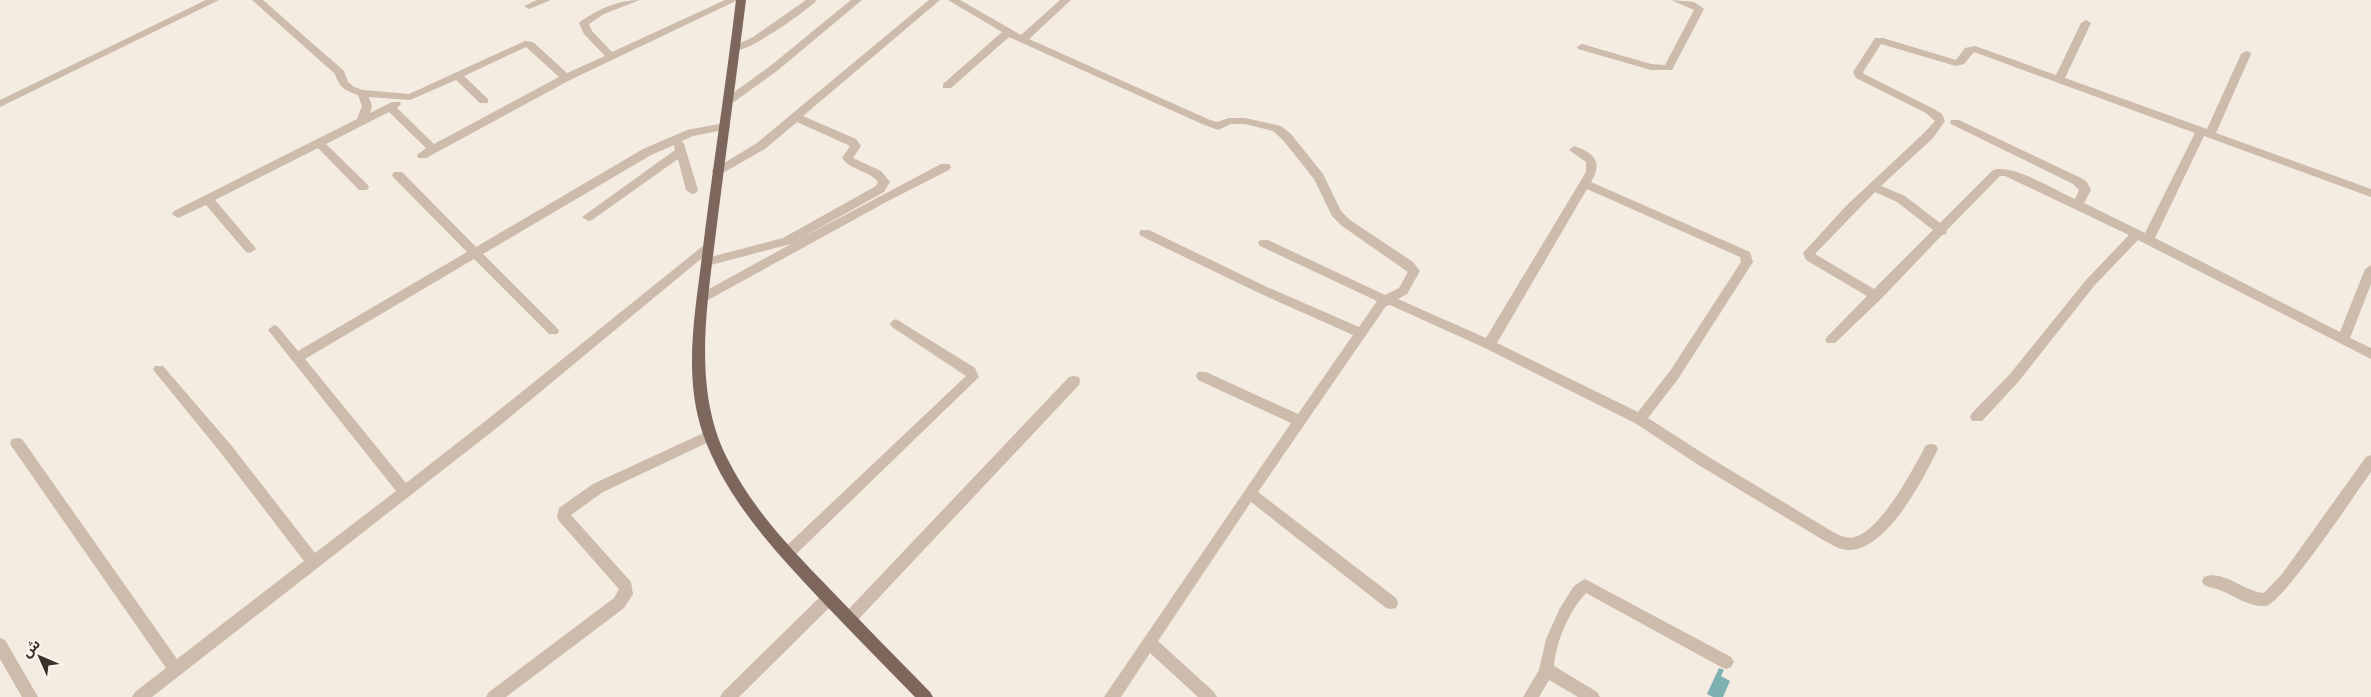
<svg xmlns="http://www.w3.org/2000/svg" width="2371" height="697" viewBox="0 0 2371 697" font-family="'Fira Sans Condensed','Noto Sans Arabic',sans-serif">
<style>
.water{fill:#7fb0b2}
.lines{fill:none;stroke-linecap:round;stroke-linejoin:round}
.minor{fill:#cdbbac;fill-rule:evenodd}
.major{fill:#7d675c;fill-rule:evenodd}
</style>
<rect width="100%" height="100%" fill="#f4ebe1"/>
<path class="water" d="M 1719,668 L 1724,670 L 1721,676 L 1730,681 L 1723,697 L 1713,697 L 1707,694 Z"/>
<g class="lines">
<g class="minor">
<path d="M 206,0 L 219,0 L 0,107 L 0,100 Z"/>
<path d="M 252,0 L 263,0 L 344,71 L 348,82 L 354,87 L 363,90 L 409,94 L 525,41 L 533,42 L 567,73 L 605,56 L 584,34 L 579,23 L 581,21 C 599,9 618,0 640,0 L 604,14 L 589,24 L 592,31 L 612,52 L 725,0 L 738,0 L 570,80 L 426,158 L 418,158 L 417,155 L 426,148 L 389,112 L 326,144 L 367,184 L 369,187 L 367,190 L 359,190 L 318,148 L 215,200 L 254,246 L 256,249 L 250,253 L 246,252 L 206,205 L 178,218 L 172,214 L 174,211 L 357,119 L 362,106 L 358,95 C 345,91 339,87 335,74 ZM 526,47 L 559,77 L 434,144 L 397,108 L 401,104 L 400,102 L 392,102 L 370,113 L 372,106 L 369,97 L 410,100 L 456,80 L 480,103 L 488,103 L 488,99 L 464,76 Z"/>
<path d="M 537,0 L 551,0 L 529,9 L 524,6 Z"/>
<path d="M 806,0 L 817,0 C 807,11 746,54 732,51 L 732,47 L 753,37 Z"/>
<path d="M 851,0 L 862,0 L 777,71 L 734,102 L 726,102 L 726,98 L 769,67 Z"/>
<path d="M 929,0 L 940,0 L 803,116 L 856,139 L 861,146 L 853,158 L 881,171 L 890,182 L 884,192 L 796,241 L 941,164 L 949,164 L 951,167 L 949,170 L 888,201 L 708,300 L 700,300 L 698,297 L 700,294 L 791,244 L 707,266 L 701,262 L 703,259 L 783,238 L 876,186 L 878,182 C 869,170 851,171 842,158 L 850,146 L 848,145 L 797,122 L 765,149 L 721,174 L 717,175 L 711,171 L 757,143 Z"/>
<path d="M 948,0 L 960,0 L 1021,35 L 1060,0 L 1071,0 L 1029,39 L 1210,120 L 1217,122 L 1229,118 L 1245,118 L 1281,126 L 1291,134 L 1323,174 L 1341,211 L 1350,220 L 1413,262 L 1420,271 L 1407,294 L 1398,299 L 1486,338 L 1586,172 L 1586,162 L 1569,150 L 1574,146 C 1595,153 1603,162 1591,182 L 1750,252 L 1753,262 L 1751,265 L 1678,379 L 1648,418 L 1707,456 L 1833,532 C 1839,535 1845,538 1851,538 C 1880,534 1913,469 1926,445 L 1931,444 L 1936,445 L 1938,449 C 1923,479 1887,551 1848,550 C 1840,550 1831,544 1823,540 L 1697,464 L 1635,423 L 1485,348 L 1390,305 L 1386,306 L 1258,492 L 1396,598 L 1398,603 L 1396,608 L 1391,609 L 1386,608 L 1251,502 L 1158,641 L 1214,692 L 1217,697 L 1198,697 L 1150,653 L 1121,697 L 1104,697 L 1291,423 L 1198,380 L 1196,376 L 1198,372 L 1206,372 L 1298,414 L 1353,335 L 1259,293 L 1141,236 L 1139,233 L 1141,230 L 1149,230 L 1267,287 L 1359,327 L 1377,301 L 1260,246 L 1258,243 L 1260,240 L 1268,240 L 1385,295 L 1399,288 L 1408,272 L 1342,226 L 1332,216 L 1314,179 L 1283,140 L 1273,131 L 1245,124 L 1231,124 L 1218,130 L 1202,124 L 1009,37 L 951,88 L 943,88 L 943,84 L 1002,32 ZM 1587,189 L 1740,257 L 1741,262 L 1670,371 L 1638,412 L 1497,343 Z"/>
<path d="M 1671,0 L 1694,2 L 1704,9 L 1672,70 L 1651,70 L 1578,49 L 1577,47 L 1582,44 L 1651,64 L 1665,65 L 1694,10 Z"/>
<path d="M 2086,20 L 2091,23 L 2065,78 L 2207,129 L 2241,54 L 2246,51 L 2250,52 L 2251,54 L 2216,133 L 2371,189 L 2371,197 L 2204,136 L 2155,238 L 2340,332 L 2365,269 L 2371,265 L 2371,284 L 2350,338 L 2371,348 L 2371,359 L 2138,240 L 2094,286 L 2019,381 L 1982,421 L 1972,421 L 1970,417 L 1972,413 L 2010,374 L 2086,280 L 2129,235 L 2005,176 L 2000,176 L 1947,230 L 1946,234 L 1942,235 L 1881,299 L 1835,343 L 1827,343 L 1825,340 L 1827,337 L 1867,296 L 1806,260 L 1803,253 L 1846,206 L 1925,132 L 1935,121 L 1926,113 L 1856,78 L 1853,72 L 1875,38 L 1883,38 L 1956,60 L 1965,48 L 1975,46 L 2056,75 L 2081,23 ZM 1881,44 L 1956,66 L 1964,64 L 1974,52 L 2195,133 L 2145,233 L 2084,203 L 2091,190 L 2087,182 L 2081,178 L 1959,120 L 1951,120 L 1950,122 L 1951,124 L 2073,184 L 2079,190 L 2075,199 C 2054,190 2014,164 1993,170 L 1940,223 L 1905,196 L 1881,186 L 1933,138 L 1945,121 L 1942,114 L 1934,109 L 1864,74 L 1863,72 ZM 1875,192 L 1897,202 L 1933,230 L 1874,289 L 1815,254 Z"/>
<path d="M 725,123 L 730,127 L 729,129 L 693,136 L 682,141 L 684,144 L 698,190 L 696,193 L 692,194 L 686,190 L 678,159 L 592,220 L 588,221 L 582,217 L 675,150 L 674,145 L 651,155 L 483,254 L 557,328 L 559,331 L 557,334 L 549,334 L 474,259 L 305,359 L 406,483 L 488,419 L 704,245 L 712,245 L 714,248 L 498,427 L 152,697 L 132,697 L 135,692 L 166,668 L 12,447 L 10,443 L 12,439 L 17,438 L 22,439 L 177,659 L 304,561 L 221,453 L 155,372 L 153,369 L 155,366 L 163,366 L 231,445 L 315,553 L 396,491 L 268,330 L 274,325 L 278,327 L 298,351 L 467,252 L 394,178 L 392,175 L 394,172 L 402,172 L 476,247 L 643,149 L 687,130 Z"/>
<path d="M 896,319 L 975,368 L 979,377 L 792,558 L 787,560 L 782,558 L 780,554 L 782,550 L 966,376 L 892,327 L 890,324 L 892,321 Z"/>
<path d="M 1074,376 L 1079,377 L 1080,381 L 1079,385 L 854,624 L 849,626 L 844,624 L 842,619 L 844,614 L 1069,377 Z"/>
<path d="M 710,430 L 715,431 L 717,435 L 715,439 L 603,492 L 571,515 L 631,582 L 633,594 L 624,608 L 506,697 L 486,697 L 489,692 L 614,598 L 619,589 L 559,521 L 557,517 L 559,508 L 593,484 Z"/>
<path d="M 2371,455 L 2371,472 C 2357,491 2282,605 2265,606 C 2250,607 2236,597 2222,591 C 2216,588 2210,588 2204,585 L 2202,581 L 2204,577 C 2223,569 2244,592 2264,593 L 2282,574 L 2366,457 Z"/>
<path d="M 1585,579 L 1731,657 L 1734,662 L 1731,667 L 1726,669 L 1721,667 L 1586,593 C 1569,611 1556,642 1554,666 L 1597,692 L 1600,697 L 1578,697 L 1549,680 L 1539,697 L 1523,697 L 1539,670 L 1546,639 L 1560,608 L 1574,586 Z"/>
<path d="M 829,592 L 834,593 L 836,598 L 834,603 L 739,697 L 720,697 L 723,692 L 824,593 Z"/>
<path d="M 0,638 L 5,640 L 38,697 L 22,697 L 0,659 Z"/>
</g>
<path class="major" d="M 736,0 L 746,0 C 737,72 727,144 718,216 C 709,294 690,385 727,458 C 751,507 789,547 827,586 C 861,622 896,657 930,692 L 933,697 L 915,697 C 882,663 849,630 817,596 C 772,548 725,497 703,434 C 683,376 695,314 702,256 C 712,170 726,85 736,0 Z"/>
</g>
<g transform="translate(40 657) rotate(315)" stroke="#fbf5ee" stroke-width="4" paint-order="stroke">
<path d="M0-4L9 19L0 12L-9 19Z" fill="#3b302b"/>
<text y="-8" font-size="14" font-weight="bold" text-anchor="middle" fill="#3b302b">ش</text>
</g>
</svg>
